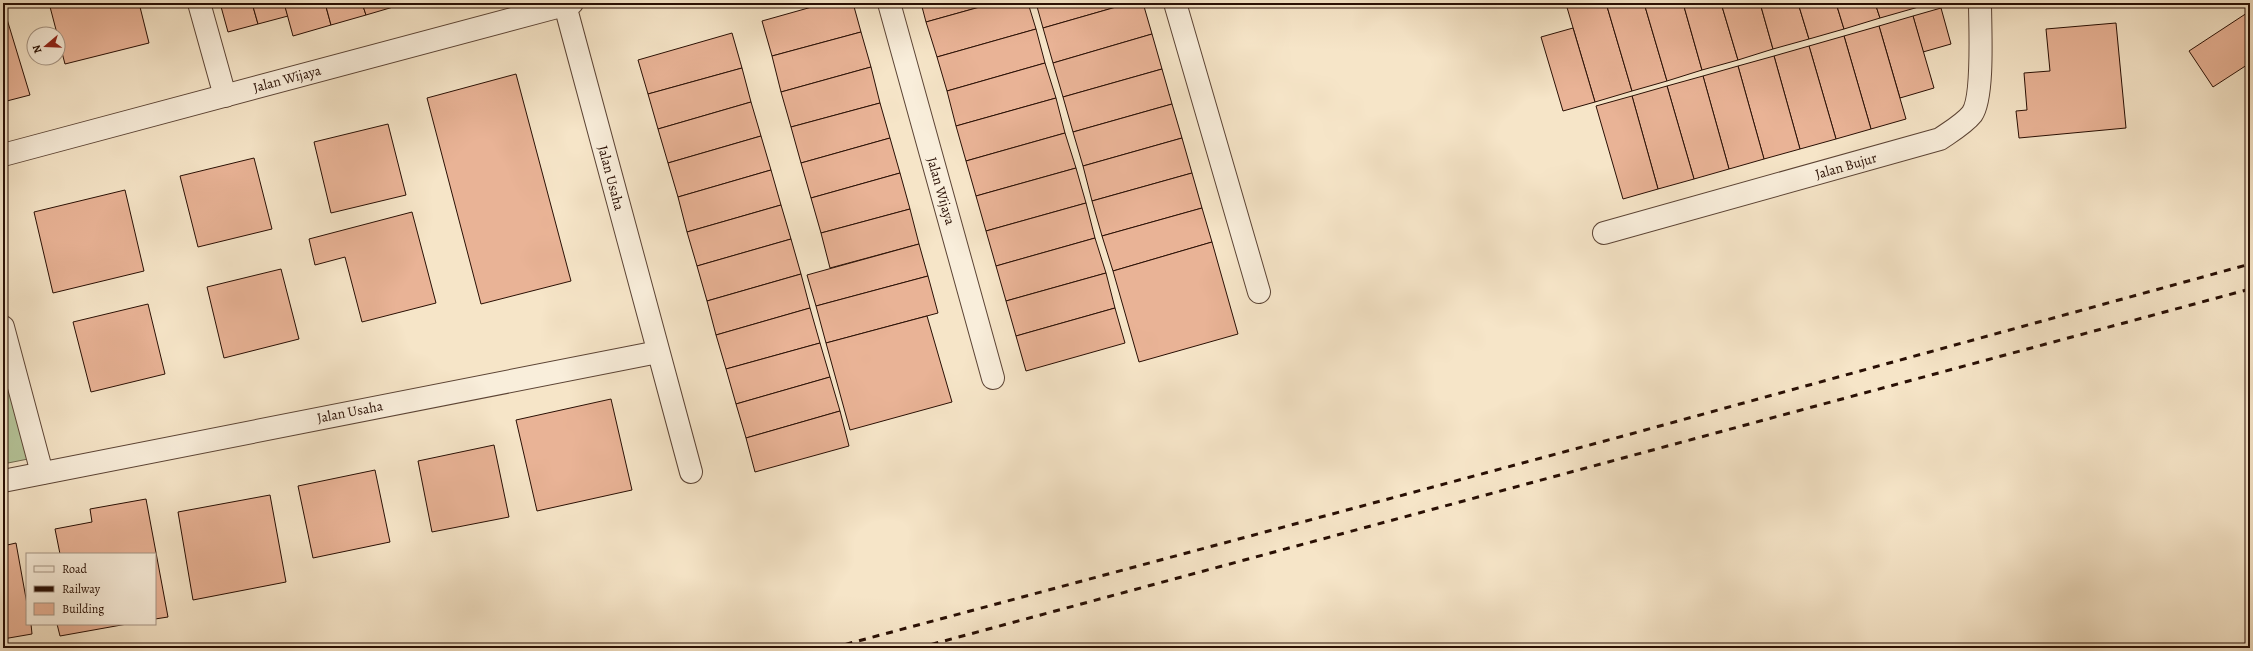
<svg xmlns="http://www.w3.org/2000/svg" width="2253" height="651" viewBox="0 0 2253 651" font-family="Alegreya,serif">
<style>
.green{fill:#b6c69b;stroke:#706a50}
.building{fill:#e9b396;stroke:#290f04}
.lines{fill:none;stroke-linecap:round;stroke-linejoin:round}
.minor-casing{stroke:#5c4435;stroke-width:24}
.minor{stroke:#f9eedb;stroke-width:22}
.rail{stroke:#290f04;stroke-width:3;stroke-dasharray:7 7;stroke-linecap:butt}
.labels{text-anchor:middle;dominant-baseline:central;stroke-width:3;stroke-linejoin:round;paint-order:stroke}
.street-label{font-size:14px;fill:#290f04;stroke:#f9eedb}
</style>
<rect width="100%" height="100%" fill="#f6e5c8"/>
<filter id="stains"><feTurbulence type="fractalNoise" baseFrequency=".005" numOctaves="4"/><feColorMatrix values="0 0 0 0 .2 0 0 0 0 .09 0 0 0 0 .02 0 0 0 .5 -.17"/></filter>
<radialGradient id="worn" r=".72"><stop offset=".6" stop-color="#630" stop-opacity="0"/><stop offset="1" stop-color="#630" stop-opacity=".3"/></radialGradient>
<path class="green" d="M 3,364 L 28,459 L 3,464 Z"/>
<g class="building">
<path d="M 49,3 L 139,3 L 149,43 L 65,64 Z"/>
<path d="M 220,3 L 252,3 L 258,24 L 228,32 Z"/>
<path d="M 252,3 L 284,3 L 288,16 L 258,24 Z"/>
<path d="M 284,3 L 325,3 L 331,25 L 293,36 Z"/>
<path d="M 325,3 L 362,3 L 366,15 L 331,25 Z"/>
<path d="M 362,3 L 400,3 L 400,5 L 366,15 Z"/>
<path d="M 826,3 L 853,3 L 861,32 L 772,56 L 762,21 Z"/>
<path d="M 921,3 L 994,3 L 926,22 Z"/>
<path d="M 994,3 L 1028,3 L 1036,29 L 937,57 L 926,22 Z"/>
<path d="M 1036,3 L 1130,3 L 1043,28 Z"/>
<path d="M 1130,3 L 1143,3 L 1152,34 L 1053,63 L 1043,28 Z"/>
<path d="M 1606,3 L 1632,91 L 1595,102 L 1566,4 Z"/>
<path d="M 1606,3 L 1644,3 L 1667,81 L 1632,91 Z"/>
<path d="M 1644,3 L 1683,3 L 1702,70 L 1667,81 Z"/>
<path d="M 1683,3 L 1721,3 L 1738,60 L 1702,70 Z"/>
<path d="M 1721,3 L 1760,3 L 1773,49 L 1738,60 Z"/>
<path d="M 1760,3 L 1798,3 L 1809,39 L 1773,49 Z"/>
<path d="M 1798,3 L 1836,3 L 1844,29 L 1809,39 Z"/>
<path d="M 1836,3 L 1875,3 L 1880,18 L 1844,29 Z"/>
<path d="M 1875,3 L 1913,3 L 1915,8 L 1880,18 Z"/>
<path d="M 1913,3 L 1931,3 L 1915,8 Z"/>
<path d="M 3,6 L 30,95 L 3,102 Z"/>
<path d="M 1941,8 L 1951,44 L 1923,52 L 1913,16 Z"/>
<path d="M 2250,11 L 2250,63 L 2213,87 L 2189,51 Z"/>
<path d="M 1913,16 L 1934,88 L 1900,98 L 1879,26 Z"/>
<path d="M 2116,23 L 2126,128 L 2019,138 L 2016,111 L 2027,110 L 2024,73 L 2050,71 L 2046,29 Z"/>
<path d="M 1879,26 L 1906,119 L 1871,129 L 1844,36 Z"/>
<path d="M 1573,28 L 1595,102 L 1563,111 L 1541,37 Z"/>
<path d="M 1036,29 L 1045,63 L 947,91 L 937,57 Z"/>
<path d="M 861,32 L 871,67 L 781,92 L 772,56 Z"/>
<path d="M 732,33 L 742,68 L 648,94 L 638,60 Z"/>
<path d="M 1152,34 L 1162,69 L 1063,97 L 1053,63 Z"/>
<path d="M 1844,36 L 1871,129 L 1836,139 L 1809,46 Z"/>
<path d="M 1809,46 L 1836,139 L 1800,149 L 1774,56 Z"/>
<path d="M 1774,56 L 1800,149 L 1764,159 L 1738,66 Z"/>
<path d="M 1045,63 L 1056,98 L 956,126 L 947,91 Z"/>
<path d="M 1738,66 L 1764,159 L 1729,169 L 1703,76 Z"/>
<path d="M 871,67 L 880,103 L 791,127 L 781,92 Z"/>
<path d="M 742,68 L 751,102 L 658,129 L 648,94 Z"/>
<path d="M 1162,69 L 1172,104 L 1073,132 L 1063,97 Z"/>
<path d="M 516,74 L 571,281 L 481,304 L 427,98 Z"/>
<path d="M 1703,76 L 1729,169 L 1694,179 L 1667,86 Z"/>
<path d="M 1667,86 L 1694,179 L 1658,189 L 1632,96 Z"/>
<path d="M 1632,96 L 1658,189 L 1623,199 L 1596,106 Z"/>
<path d="M 1056,98 L 1065,133 L 966,161 L 956,126 Z"/>
<path d="M 751,102 L 761,136 L 668,163 L 658,129 Z"/>
<path d="M 880,103 L 890,138 L 801,163 L 791,127 Z"/>
<path d="M 1172,104 L 1182,138 L 1083,166 L 1073,132 Z"/>
<path d="M 388,124 L 406,195 L 331,213 L 314,142 Z"/>
<path d="M 1065,133 L 1076,168 L 976,196 L 966,161 Z"/>
<path d="M 761,136 L 771,170 L 678,197 L 668,163 Z"/>
<path d="M 890,138 L 900,173 L 811,198 L 801,163 Z"/>
<path d="M 1182,138 L 1192,173 L 1092,201 L 1083,166 Z"/>
<path d="M 254,158 L 272,229 L 198,247 L 180,176 Z"/>
<path d="M 1076,168 L 1086,203 L 986,231 L 976,196 Z"/>
<path d="M 771,170 L 781,205 L 687,232 L 678,197 Z"/>
<path d="M 900,173 L 910,209 L 821,233 L 811,198 Z"/>
<path d="M 1192,173 L 1202,208 L 1102,236 L 1092,201 Z"/>
<path d="M 125,190 L 144,271 L 53,293 L 34,212 Z"/>
<path d="M 1086,203 L 1095,238 L 996,266 L 986,231 Z"/>
<path d="M 781,205 L 791,239 L 697,266 L 687,232 Z"/>
<path d="M 1202,208 L 1212,242 L 1113,271 L 1102,236 Z"/>
<path d="M 910,209 L 919,244 L 830,268 L 821,233 Z"/>
<path d="M 412,212 L 436,303 L 362,322 L 345,257 L 315,265 L 309,239 Z"/>
<path d="M 1095,238 L 1106,273 L 1006,301 L 996,266 Z"/>
<path d="M 791,239 L 801,274 L 707,301 L 697,266 Z"/>
<path d="M 1212,242 L 1238,334 L 1139,362 L 1113,271 Z"/>
<path d="M 919,244 L 928,276 L 816,306 L 807,275 Z"/>
<path d="M 281,269 L 299,339 L 224,358 L 207,287 Z"/>
<path d="M 1106,273 L 1115,308 L 1016,336 L 1006,301 Z"/>
<path d="M 801,274 L 810,308 L 716,335 L 707,301 Z"/>
<path d="M 928,276 L 938,313 L 826,343 L 816,306 Z"/>
<path d="M 148,304 L 165,374 L 91,392 L 73,322 Z"/>
<path d="M 810,308 L 820,343 L 726,369 L 716,335 Z"/>
<path d="M 1115,308 L 1125,343 L 1026,371 L 1016,336 Z"/>
<path d="M 927,316 L 952,402 L 850,430 L 826,343 Z"/>
<path d="M 820,343 L 830,377 L 736,404 L 726,369 Z"/>
<path d="M 830,377 L 840,411 L 746,438 L 736,404 Z"/>
<path d="M 611,399 L 632,490 L 537,511 L 516,420 Z"/>
<path d="M 840,411 L 849,446 L 755,472 L 746,438 Z"/>
<path d="M 494,445 L 509,517 L 432,532 L 418,461 Z"/>
<path d="M 375,470 L 390,542 L 313,558 L 298,486 Z"/>
<path d="M 270,495 L 286,582 L 193,600 L 178,512 Z"/>
<path d="M 146,499 L 168,617 L 155,619 L 155,554 L 60,554 L 55,529 L 92,522 L 90,509 Z"/>
<path d="M 16,543 L 27,604 L 27,624 L 31,624 L 32,634 L 3,639 L 3,546 Z"/>
<path d="M 57,624 L 127,624 L 60,636 Z"/>
</g>
<g class="lines">
<g class="minor-casing">
<g id="minor">
<path d="M 199,3 L 225,96"/>
<path d="M 889,3 L 993,378"/>
<path d="M 1175,3 L 1259,292"/>
<path d="M 565,5 L 691,472"/>
<path d="M 3,155 L 572,3"/>
<path d="M 1604,233 L 1940,139 C 1950,132 1964,124 1972,114 C 1984,97 1980,26 1980,3"/>
<path d="M 3,327 L 42,473"/>
<path d="M 3,481 L 658,352"/>
</g>
</g>
<use href="#minor" class="minor"/>
<g class="rail">
<path d="M 832,648 L 1627,435 L 2250,264"/>
<path d="M 918,648 L 2250,289"/>
</g>
</g>
<g class="labels">
<g class="street-label">
<text transform="translate(287 79) rotate(-15)">Jalan Wijaya</text>
<text transform="translate(1846 166) rotate(-16)">Jalan Bujur</text>
<text transform="translate(611 178) rotate(75)">Jalan Usaha</text>
<text transform="translate(941 191) rotate(74)">Jalan Wijaya</text>
<text transform="translate(350 412) rotate(-11)">Jalan Usaha</text>
</g>
</g>
<rect width="2253" height="651" fill="none" stroke="#f6e5c8" stroke-width="16"/>
<rect x="4" y="4" width="2245" height="643" fill="none" stroke="#290f04" stroke-width="2"/>
<rect x="8" y="8" width="2237" height="635" fill="none" stroke="#290f04"/>
<rect x="26" y="553" width="130" height="72" fill="#f9eedb" stroke="#a69585"/>
<rect x="34" y="566" width="20" height="6" fill="#f9eedb" stroke="#a69585"/>
<text x="62" y="573" font-size="12" fill="#290f04">Road</text>
<rect x="34" y="586" width="20" height="6" fill="#290f04" stroke="#a69585"/>
<text x="62" y="593" font-size="12" fill="#290f04">Railway</text>
<rect x="34" y="603" width="20" height="12" fill="#e9b396" stroke="#a69585"/>
<text x="62" y="613" font-size="12" fill="#290f04">Building</text>
<g transform="translate(46 46) rotate(251)"><circle r="19" fill="#f9eedb" stroke="#a69585"/>
<path d="M0-3L7 15L0 10L-7 15Z" fill="#8f2418"/>
<text y="-6" font-size="11" font-weight="bold" text-anchor="middle" fill="#290f04">N</text>
</g>
<rect width="100%" height="100%" filter="url(#stains)"/>
<rect width="100%" height="100%" fill="url(#worn)"/>
</svg>
